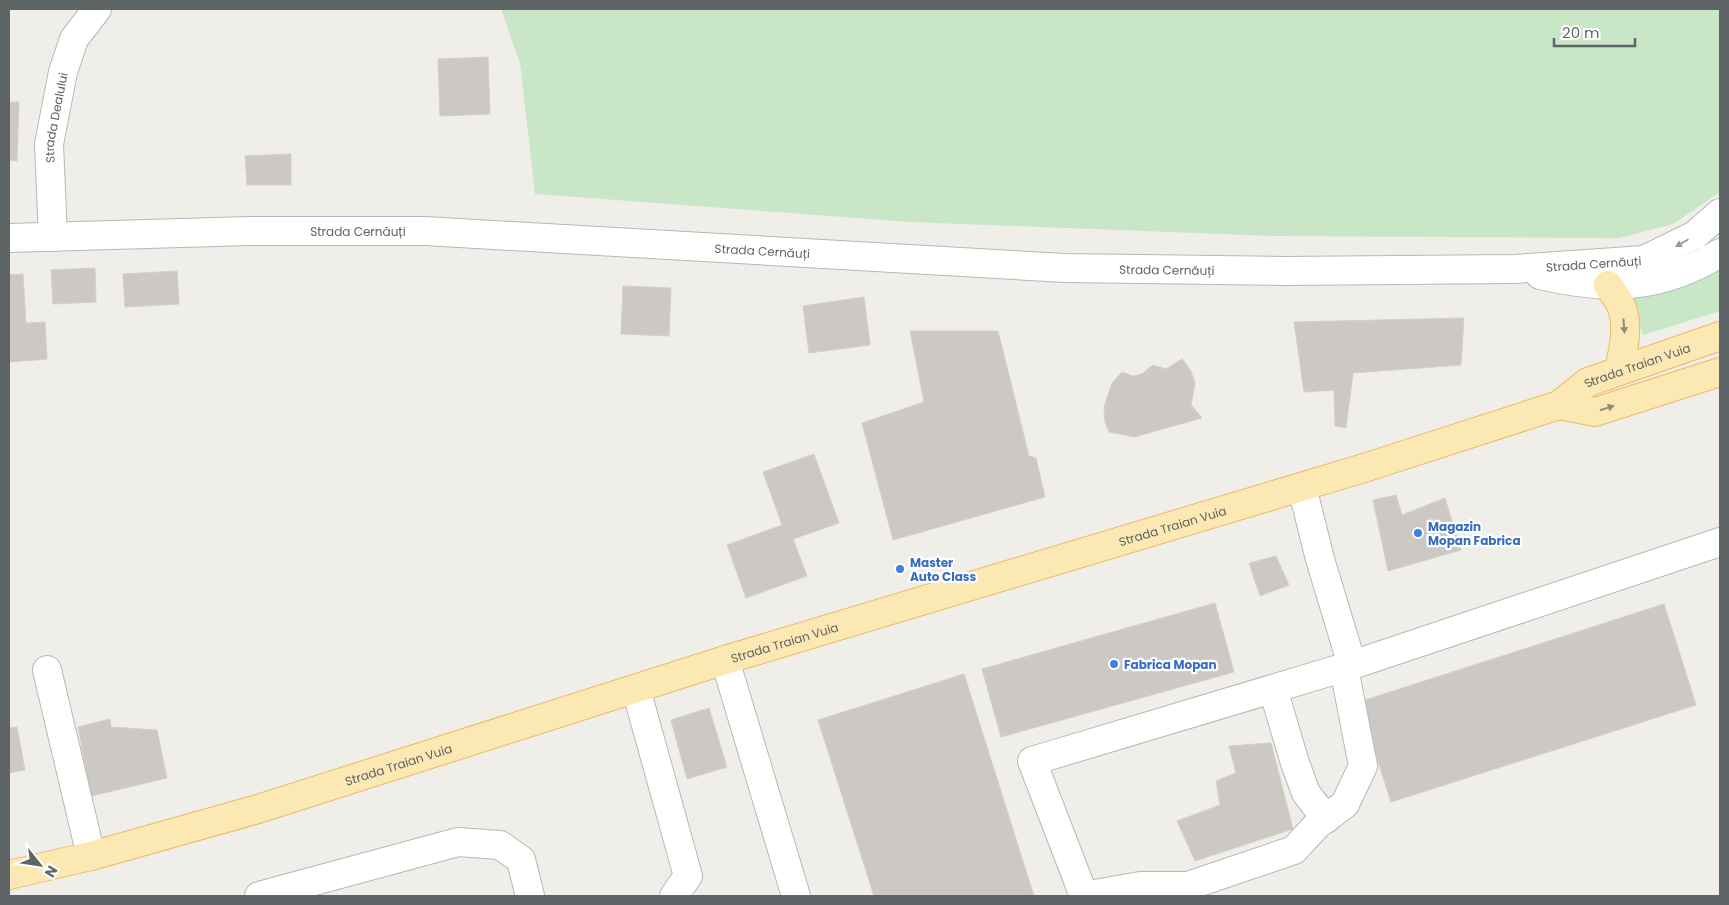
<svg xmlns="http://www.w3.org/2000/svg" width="1729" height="905" viewBox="0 0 1729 905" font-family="Poppins,sans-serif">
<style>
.green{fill:#c9e6c6}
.building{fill:#ccc9c4;stroke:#d5cfc6}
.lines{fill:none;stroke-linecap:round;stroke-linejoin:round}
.minor-casing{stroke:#b5b8bc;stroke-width:30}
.major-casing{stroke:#ecb966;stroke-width:30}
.minor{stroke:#fff;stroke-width:28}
.major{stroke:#fce8b2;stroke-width:28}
.oneway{fill:#979a9c}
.oneway2{fill:#8e8c7e}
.shop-dot{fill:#3f7fe0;stroke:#fff;stroke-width:2}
.labels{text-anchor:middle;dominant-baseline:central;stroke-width:4.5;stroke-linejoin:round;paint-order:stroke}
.street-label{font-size:12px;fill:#5f6467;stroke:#fff}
.shop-label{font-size:12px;font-weight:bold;fill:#366cbe;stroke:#fff;text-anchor:start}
</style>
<rect width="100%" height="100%" fill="#f0eee8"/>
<g class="green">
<path d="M 501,9 L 1720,9 L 1720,192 L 1673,224 L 1619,238 L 1271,236 L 910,222 L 535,194 L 520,63 Z"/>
<path d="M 1720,259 L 1720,311 L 1643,335 L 1632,299 L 1695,279 Z"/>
</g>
<g class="building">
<path d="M 488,57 L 490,114 L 440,116 L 438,59 Z"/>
<path d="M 9,102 L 19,102 L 17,161 L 9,160 Z"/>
<path d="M 291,154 L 291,185 L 247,185 L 245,156 Z"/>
<path d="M 95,268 L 96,302 L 53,304 L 51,270 Z"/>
<path d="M 177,271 L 179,304 L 125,307 L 123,274 Z"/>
<path d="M 23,274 L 26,323 L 45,322 L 47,359 L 9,362 L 9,275 Z"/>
<path d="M 623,286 L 671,288 L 669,336 L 621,334 Z"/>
<path d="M 864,297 L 870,345 L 809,353 L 803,306 Z"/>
<path d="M 1464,318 L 1461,365 L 1353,373 L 1346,428 L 1335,426 L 1334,390 L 1304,392 L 1294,322 Z"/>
<path d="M 910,331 L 998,331 L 1029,456 L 1036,458 L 1045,497 L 893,540 L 862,423 L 924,402 Z"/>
<path d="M 1182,359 L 1191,371 L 1195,383 L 1191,405 L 1202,418 L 1134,437 L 1109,432 L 1105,422 L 1104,407 L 1112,383 L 1122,372 L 1133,376 L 1142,374 L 1153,365 L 1166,369 Z"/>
<path d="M 814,454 L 839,523 L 793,539 L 807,576 L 746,598 L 727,545 L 782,525 L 763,472 Z"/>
<path d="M 1396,495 L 1402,515 L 1445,498 L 1461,550 L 1388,571 L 1373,500 Z"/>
<path d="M 1276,556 L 1289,585 L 1260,596 L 1249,563 Z"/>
<path d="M 1215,603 L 1234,672 L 1001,737 L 982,669 Z"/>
<path d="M 1664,604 L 1696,705 L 1391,802 L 1359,702 Z"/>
<path d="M 964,674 L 1034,896 L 874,896 L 818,720 Z"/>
<path d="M 709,708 L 727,767 L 687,779 L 671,720 Z"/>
<path d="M 110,719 L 111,727 L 157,730 L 167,778 L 91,796 L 78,727 Z"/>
<path d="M 17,727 L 25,770 L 9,773 L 9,728 Z"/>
<path d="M 1271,743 L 1293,829 L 1195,861 L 1177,821 L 1220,805 L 1216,781 L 1236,773 L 1229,746 Z"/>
</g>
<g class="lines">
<g class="minor-casing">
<g id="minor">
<path id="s1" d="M 53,237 L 49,144 L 63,72 L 74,39 L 97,9"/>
<path id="s2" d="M 9,238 L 250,231 L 425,231 L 1065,268 L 1284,271 L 1514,269 L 1644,260 L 1695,235 L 1720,213"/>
<path d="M 1540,275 C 1608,291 1659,290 1720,253"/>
<path d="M 1302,487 L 1320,559 L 1352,665"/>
<path d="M 725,660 L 796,896"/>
<path d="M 47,670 L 91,856"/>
<path d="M 636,689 L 688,876 L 674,896"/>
<path d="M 1273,689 L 1295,763 L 1306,793 L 1326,819"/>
<path d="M 259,896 L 458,842 L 500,845 L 521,860 L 530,896"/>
<path d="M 1084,896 L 1032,761 L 1352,665 L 1720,542"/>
<path d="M 1084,896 L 1140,886 L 1188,886 L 1294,850 L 1317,825 L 1345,804 L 1363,766 L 1344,668"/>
</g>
</g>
<g class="major-casing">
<g id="major">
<path d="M 1608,285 C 1612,292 1619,300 1622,308 C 1629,328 1623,351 1619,370"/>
<path d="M 1559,405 L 1595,412 L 1720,372"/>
<path id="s3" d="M 9,875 L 91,856 L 258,809 L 725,660 L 1364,468 L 1559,405 L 1588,382 L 1720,336"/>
</g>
</g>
<use href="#minor" class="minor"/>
<use href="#major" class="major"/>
</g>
<defs><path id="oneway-solid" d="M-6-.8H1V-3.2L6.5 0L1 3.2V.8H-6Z" transform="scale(1.25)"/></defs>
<use class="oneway" href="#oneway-solid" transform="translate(1682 243) rotate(150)"/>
<g class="oneway2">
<use href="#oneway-solid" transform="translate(1624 326) rotate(85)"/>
<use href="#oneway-solid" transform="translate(1607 408) rotate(-18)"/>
</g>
<g class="shop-dot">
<circle cx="1418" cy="533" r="5"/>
<circle cx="900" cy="569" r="5"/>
<circle cx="1114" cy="664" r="5"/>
</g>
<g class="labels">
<g class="street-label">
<text stroke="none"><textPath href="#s1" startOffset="120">Strada Dealului</textPath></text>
<text stroke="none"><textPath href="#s2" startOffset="349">Strada Cernăuți</textPath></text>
<text stroke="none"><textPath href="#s2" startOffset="754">Strada Cernăuți</textPath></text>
<text stroke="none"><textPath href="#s2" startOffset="1586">Strada Cernăuți</textPath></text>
<text stroke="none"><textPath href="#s2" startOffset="1159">Strada Cernăuți</textPath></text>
<text stroke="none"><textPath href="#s3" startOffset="1709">Strada Traian Vuia</textPath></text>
<text stroke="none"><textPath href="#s3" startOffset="1215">Strada Traian Vuia</textPath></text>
<text stroke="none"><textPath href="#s3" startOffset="810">Strada Traian Vuia</textPath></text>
<text stroke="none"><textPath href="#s3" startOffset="405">Strada Traian Vuia</textPath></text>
</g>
<g class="shop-label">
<text x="1428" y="526">Magazin<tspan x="1428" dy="14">Mopan Fabrica</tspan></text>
<text x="910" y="562">Master<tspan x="910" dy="14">Auto Class</tspan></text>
<text x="1124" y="664">Fabrica Mopan</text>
</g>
</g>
<rect width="1729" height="905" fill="none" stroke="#5f6467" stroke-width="20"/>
<g transform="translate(40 865) rotate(120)" stroke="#ffffff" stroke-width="4" paint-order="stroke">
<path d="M0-4L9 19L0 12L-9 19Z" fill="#5f6467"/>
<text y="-8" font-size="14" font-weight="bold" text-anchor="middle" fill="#5f6467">N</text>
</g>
<path d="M1554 38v8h81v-8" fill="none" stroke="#5f6467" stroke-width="2.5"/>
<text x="1562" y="38" font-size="15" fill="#5f6467" stroke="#ffffff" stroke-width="4" paint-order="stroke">20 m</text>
</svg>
